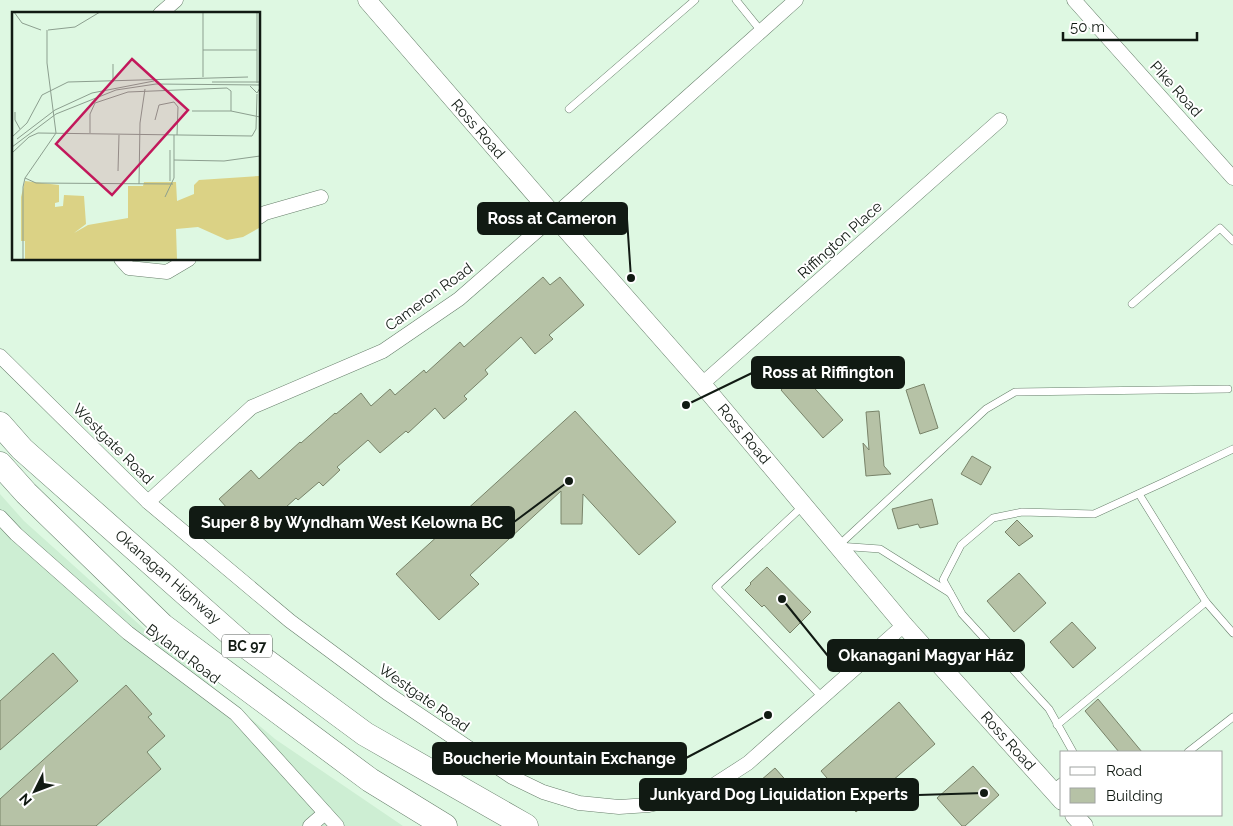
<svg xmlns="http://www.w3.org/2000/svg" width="1233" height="826" viewBox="0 0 1233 826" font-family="Raleway,sans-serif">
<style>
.built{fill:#cdeed3}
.building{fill:#b6c2a6;stroke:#788369}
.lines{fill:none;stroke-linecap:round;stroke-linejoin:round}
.service-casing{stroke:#677f6b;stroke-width:8}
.minor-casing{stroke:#677f6b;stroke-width:15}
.tertiary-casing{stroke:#677f6b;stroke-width:19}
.trunk-casing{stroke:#677f6b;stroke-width:25}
.service{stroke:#fff;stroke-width:7}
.minor{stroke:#fff;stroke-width:14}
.tertiary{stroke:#fff;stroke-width:18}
.trunk{stroke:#fff;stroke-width:24}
.labels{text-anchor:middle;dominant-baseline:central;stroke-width:4;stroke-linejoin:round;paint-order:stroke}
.shield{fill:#fff;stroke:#585f5a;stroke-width:1}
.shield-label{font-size:14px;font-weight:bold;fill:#111a13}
.street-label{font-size:15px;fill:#111a13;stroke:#fff}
.inset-road{fill:none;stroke:#8c9f8f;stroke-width:1}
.view{fill:#c2185b;fill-opacity:0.15;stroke:#c2185b;stroke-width:2.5}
.inset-edge{fill:none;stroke:#111a13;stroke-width:2.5}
.leader{fill:none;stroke:#111a13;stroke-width:2}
.callout-dot{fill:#111a13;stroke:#fff;stroke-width:2}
.callout{fill:#111a13;stroke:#111a13;stroke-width:2}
.callout-label{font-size:16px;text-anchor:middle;font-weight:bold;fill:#fff}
</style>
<rect width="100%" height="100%" fill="#def8e2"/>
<path class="built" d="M 0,494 L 24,521 L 142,627 L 275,739 L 403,826 L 0,826 Z"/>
<g class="building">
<path d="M 543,277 L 550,285 L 560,277 L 584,305 L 549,335 L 553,339 L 535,354 L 521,337 L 485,370 L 488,374 L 464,396 L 467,399 L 444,419 L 435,408 L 408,433 L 406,431 L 380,453 L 368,440 L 337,467 L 340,470 L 323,486 L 319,482 L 298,500 L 296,498 L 253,537 L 219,499 L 251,470 L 259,479 L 300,442 L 301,443 L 335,413 L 336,414 L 361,393 L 371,406 L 390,389 L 395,395 L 424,370 L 426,373 L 460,342 L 464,347 Z"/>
<path d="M 800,372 L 843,420 L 823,438 L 781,390 Z"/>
<path d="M 924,384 L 938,428 L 920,434 L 906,390 Z"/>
<path d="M 575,411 L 676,522 L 639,555 L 583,494 L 582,524 L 561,524 L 561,491 L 470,575 L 479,584 L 439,620 L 396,574 Z"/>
<path d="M 879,411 L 884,466 L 891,474 L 866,476 L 863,443 L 869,450 L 866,412 Z"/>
<path d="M 972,456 L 991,467 L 981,485 L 961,474 Z"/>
<path d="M 932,499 L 938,524 L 920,528 L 918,524 L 898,529 L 892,509 Z"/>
<path d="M 1017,520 L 1033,536 L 1019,546 L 1005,532 Z"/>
<path d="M 767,567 L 811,612 L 790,633 L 764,605 L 762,607 L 745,590 L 751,584 L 750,583 Z"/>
<path d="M 1019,573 L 1046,603 L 1014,632 L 987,601 Z"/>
<path d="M 1072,622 L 1096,648 L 1073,668 L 1050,642 Z"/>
<path d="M 53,653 L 78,681 L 0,750 L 0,701 Z"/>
<path d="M 126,685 L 152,714 L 148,717 L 165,736 L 147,752 L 161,769 L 96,826 L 0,826 L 0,799 Z"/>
<path d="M 1098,699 L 1142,752 L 1119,752 L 1085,711 Z"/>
<path d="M 899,702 L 935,744 L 856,812 L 821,771 Z"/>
<path d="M 973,766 L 999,795 L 965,826 L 962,826 L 937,798 Z"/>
<path d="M 775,768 L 790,785 L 769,805 L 753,787 Z"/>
</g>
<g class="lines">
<g class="service-casing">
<g id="service">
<path d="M 736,0 L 761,31"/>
<path d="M 569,109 L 695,0"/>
<path d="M 1132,304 L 1220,228 L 1233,241"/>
<path d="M 1139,494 L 1206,602 L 1233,633"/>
<path d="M 804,505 L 716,587 L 822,697"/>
<path d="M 950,593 L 880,549 L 838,546 L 986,409 L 1015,392 L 1228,389"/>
<path d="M 1057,725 L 1206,602"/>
<path d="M 1073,752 L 1049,709 L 962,614 L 943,580 L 961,545 L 993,518 L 1022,512 L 1094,514 L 1162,483 L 1233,449"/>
<path d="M 1188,752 L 1233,717"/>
<path d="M 1051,789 L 1062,781"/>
</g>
</g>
<g class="minor-casing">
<g id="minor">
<path d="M 1074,0 L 1233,178"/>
<path d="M 160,14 L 176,0"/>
<path d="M 259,217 L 265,213 L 321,197"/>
<path d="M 121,259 L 129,268 L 167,272 L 189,259"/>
<path d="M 0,356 L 148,502 L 290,621 L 387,693 L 512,777 L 543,792 L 579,803 L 619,807 L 649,805 L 679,798 L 714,785 L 748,763 L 904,625"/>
<path d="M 702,384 L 1000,120"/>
<path d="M 148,502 L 252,407 L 383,351 L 459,299 L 554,216 L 796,0"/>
<path d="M 0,517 L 16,534 L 128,633 L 236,714 L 337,826"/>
<path d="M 310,826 L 325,813"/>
</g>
</g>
<g class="tertiary-casing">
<g id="tertiary">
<path d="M 367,0 L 554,216 L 702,384 L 904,625 L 1062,801"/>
<path d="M 1074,815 L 1084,826"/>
</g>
</g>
<g class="trunk-casing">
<g id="trunk">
<path d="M 0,424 L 22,449 L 239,641 L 365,734 L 526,826"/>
<path d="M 0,464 L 26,493 L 163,626 L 370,780 L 445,826"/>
</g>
</g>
<use href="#service" class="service"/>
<use href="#minor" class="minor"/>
<use href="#tertiary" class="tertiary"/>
<use href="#trunk" class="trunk"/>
</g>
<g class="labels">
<rect class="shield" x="222" y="634.5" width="50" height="23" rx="4"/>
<g class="shield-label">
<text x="247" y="646">BC 97</text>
</g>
<g class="street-label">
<text transform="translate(1176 89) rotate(48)">Pike Road</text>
<text transform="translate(478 129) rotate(49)">Ross Road</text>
<text transform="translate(840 240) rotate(-42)">Riffington Place</text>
<text transform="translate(429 297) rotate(-36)">Cameron Road</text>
<text transform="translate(744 434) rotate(50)">Ross Road</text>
<text transform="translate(113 444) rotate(45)">Westgate Road</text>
<text transform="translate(168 577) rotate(41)">Okanagan Highway</text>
<text transform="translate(183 654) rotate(37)">Byland Road</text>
<text transform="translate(424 698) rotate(35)">Westgate Road</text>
<text transform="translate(1008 741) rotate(48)">Ross Road</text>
</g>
</g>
<g transform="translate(12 12)">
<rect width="248" height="248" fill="#def8e2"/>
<path d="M 247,164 L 247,216 L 231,225 L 215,228 L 186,215 L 164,217 L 165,247 L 13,247 L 13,229 L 9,229 L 9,185 L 13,169 L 47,173 L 47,190 L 43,191 L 43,195 L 51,194 L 52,183 L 72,184 L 74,212 L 62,221 L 76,213 L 116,206 L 116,174 L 131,174 L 132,170 L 164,170 L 165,189 L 182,182 L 182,173 L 187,168 Z" fill="#dbd285"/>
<path class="inset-road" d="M 2,0 L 10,11 L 29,18M 191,0 L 191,65M 245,0 L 245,71M 36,18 L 63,15 L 88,0M 191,38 L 245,38M 101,70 L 101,52M 200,70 L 248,70M 238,74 L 245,81 L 248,76M 180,99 L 219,99 L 248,105M 3,100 L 3,108 L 8,117M 143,108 L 147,93 L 162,90 L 166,95 L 165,123M 78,121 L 78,102 L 83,91 L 116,80 L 215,76 L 219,79 L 219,99M 0,125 L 15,111 L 30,83 L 56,70 L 236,65M 5,127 L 43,98 L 80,81 L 142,69M 0,135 L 44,102 L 104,78 L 144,72 L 248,73M 0,141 L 17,125 L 26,121 L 240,124 L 244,117 L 245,82M 162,148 L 212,149 L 248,144M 106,159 L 107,123M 13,166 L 24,171 L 161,172M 158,169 L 158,138M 127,172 L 128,111 L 133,77M 153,185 L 162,166 L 162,123M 11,247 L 11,175 L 13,166 L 44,121 L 35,51 L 35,18"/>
<path class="view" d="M 120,47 L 176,98 L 100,183 L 44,132 Z"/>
<rect width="248" height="248" class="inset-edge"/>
</g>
<path class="leader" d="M631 278L627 219M686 405L752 373M569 481L514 522M782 599L828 656M768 715L686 758M984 793L918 795"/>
<g class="callout-dot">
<circle cx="631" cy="278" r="5"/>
<circle cx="686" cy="405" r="5"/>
<circle cx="569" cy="481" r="5"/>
<circle cx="782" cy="599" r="5"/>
<circle cx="768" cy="715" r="5"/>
<circle cx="984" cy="793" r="5"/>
</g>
<g class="callout">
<rect x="478" y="203" width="149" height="31" rx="5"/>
<rect x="752" y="357" width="152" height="31" rx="5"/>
<rect x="190" y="507" width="324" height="31" rx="5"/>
<rect x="828" y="640" width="196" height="31" rx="5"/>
<rect x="433" y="743" width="253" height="31" rx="5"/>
<rect x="640" y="779" width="278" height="31" rx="5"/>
</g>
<g class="callout-label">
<text x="552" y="224">Ross at Cameron</text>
<text x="828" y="378">Ross at Riffington</text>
<text x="352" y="528">Super 8 by Wyndham West Kelowna BC</text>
<text x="926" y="661">Okanagani Magyar Ház</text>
<text x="559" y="764">Boucherie Mountain Exchange</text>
<text x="779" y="800">Junkyard Dog Liquidation Experts</text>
</g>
<rect x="1060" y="751" width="162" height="65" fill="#ffffff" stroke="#a0a3a1"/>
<rect x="1070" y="767" width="25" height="8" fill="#ffffff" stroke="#a0a3a1"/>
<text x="1106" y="776" font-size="15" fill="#111a13">Road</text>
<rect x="1070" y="788" width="25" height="15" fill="#b6c2a6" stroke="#a0a3a1"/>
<text x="1106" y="801" font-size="15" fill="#111a13">Building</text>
<g transform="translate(35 791) rotate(228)" stroke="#ffffff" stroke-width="4" paint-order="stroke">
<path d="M0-4L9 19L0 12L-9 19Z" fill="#111a13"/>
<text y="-8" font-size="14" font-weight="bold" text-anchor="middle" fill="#111a13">N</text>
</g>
<path d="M1063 32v8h134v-8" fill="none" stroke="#111a13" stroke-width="2.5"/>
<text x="1070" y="32" font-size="15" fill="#111a13" stroke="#ffffff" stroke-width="4" paint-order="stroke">50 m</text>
</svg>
